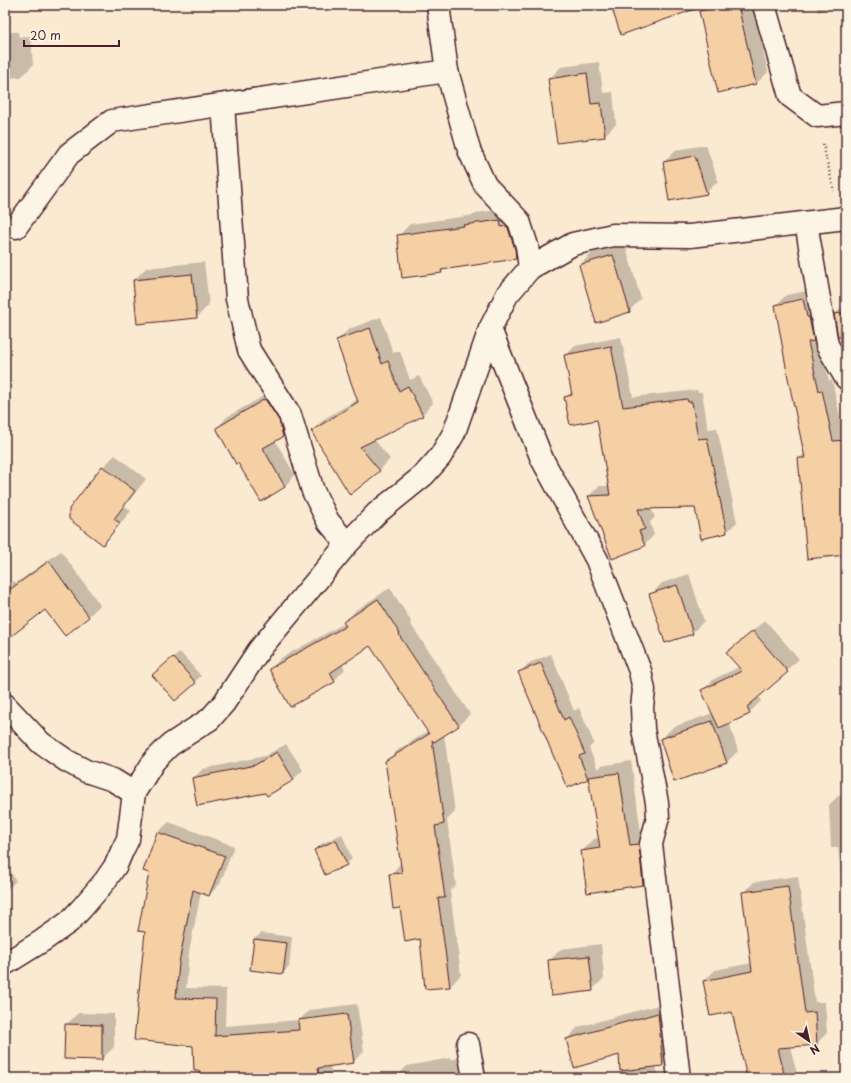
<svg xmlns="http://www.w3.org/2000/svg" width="851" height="1083" viewBox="0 0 851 1083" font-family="'Playpen Sans',sans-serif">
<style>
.shadow{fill:#0003}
.building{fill:#f5d0a5;stroke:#4a1f2b}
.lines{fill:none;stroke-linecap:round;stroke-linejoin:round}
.minor-casing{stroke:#4a1f2b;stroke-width:25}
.path{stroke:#4a1f2b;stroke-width:2.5;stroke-dasharray:1 3;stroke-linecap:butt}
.minor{stroke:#fcf5e5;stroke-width:22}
</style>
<rect width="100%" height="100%" fill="#faead2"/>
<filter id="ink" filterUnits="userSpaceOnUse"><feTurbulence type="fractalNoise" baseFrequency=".025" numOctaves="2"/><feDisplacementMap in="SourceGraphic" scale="8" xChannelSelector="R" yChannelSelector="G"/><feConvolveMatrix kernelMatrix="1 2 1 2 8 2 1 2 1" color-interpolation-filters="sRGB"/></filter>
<g filter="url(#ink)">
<g class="shadow">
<path d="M 625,5 L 653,5 L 614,13 L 620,7 Z"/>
<path d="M 707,5 L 753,5 L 768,72 L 756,84 L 719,92 L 700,12 Z"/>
<path d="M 816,5 L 838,5 L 818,12 Z"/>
<path d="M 5,32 L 18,32 L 19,37 L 31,36 L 33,65 L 21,77 L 5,78 Z"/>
<path d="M 599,62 L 603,93 L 613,92 L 616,124 L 604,136 L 549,79 L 561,67 Z"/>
<path d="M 706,145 L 718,181 L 706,193 L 664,162 L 676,150 Z"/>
<path d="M 511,208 L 528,246 L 516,258 L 444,269 L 441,272 L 398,236 L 410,224 L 475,215 L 476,213 Z"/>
<path d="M 5,226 L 9,257 L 5,261 Z"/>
<path d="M 625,244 L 641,299 L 629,311 L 580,265 L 592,253 Z"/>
<path d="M 204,262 L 209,305 L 197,317 L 134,280 L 146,268 Z"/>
<path d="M 813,290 L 818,335 L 829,381 L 832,380 L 843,431 L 846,431 L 846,554 L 799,459 L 805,453 L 776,305 L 786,295 Z"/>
<path d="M 841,308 L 846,308 L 846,334 L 844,335 L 835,314 Z"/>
<path d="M 381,317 L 393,353 L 400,351 L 410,380 L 419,376 L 433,403 L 422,415 L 374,439 L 390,459 L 379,471 L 312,431 L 324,419 L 358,399 L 337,340 L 349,329 Z"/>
<path d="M 621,337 L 633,397 L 697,390 L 698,392 L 702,392 L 708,429 L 717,428 L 737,522 L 727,532 L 696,507 L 651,508 L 655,517 L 650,522 L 654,535 L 644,545 L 613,557 L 589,496 L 599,486 L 609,486 L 598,419 L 565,398 L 572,391 L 565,356 L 575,346 Z"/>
<path d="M 276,389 L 294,425 L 283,436 L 275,440 L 295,475 L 285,486 L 262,500 L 217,428 L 227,417 Z"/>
<path d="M 115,455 L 146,479 L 125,506 L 131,511 L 114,531 L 103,543 L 70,510 L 103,467 Z"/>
<path d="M 61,551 L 100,605 L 89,616 L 65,635 L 45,608 L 5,639 L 5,588 L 15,581 L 16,583 Z"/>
<path d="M 689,574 L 704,621 L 692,633 L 651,595 L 662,583 Z"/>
<path d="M 390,588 L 411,621 L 410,623 L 470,714 L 459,725 L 444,734 L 455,812 L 447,820 L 456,885 L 450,891 L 461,975 L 450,986 L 401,907 L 390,875 L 401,863 L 386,761 L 398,750 L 428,731 L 370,645 L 342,664 L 345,669 L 334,681 L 270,670 L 281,658 L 345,623 L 345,622 L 356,610 Z"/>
<path d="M 765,620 L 799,659 L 758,695 L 761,701 L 749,713 L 729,722 L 738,751 L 726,763 L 661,739 L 673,727 L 713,713 L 702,691 L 714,679 L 739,667 L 728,653 Z"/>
<path d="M 180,652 L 201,676 L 175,700 L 159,669 Z"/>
<path d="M 551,654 L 574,711 L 579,708 L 594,743 L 589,748 L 598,770 L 601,766 L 631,761 L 641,833 L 650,832 L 655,872 L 643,884 L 582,851 L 594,839 L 599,838 L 589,776 L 587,778 L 519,673 L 529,663 Z"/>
<path d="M 286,744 L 303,770 L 294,779 L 265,792 L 193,778 L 203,769 L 265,756 Z"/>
<path d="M 846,795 L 846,892 L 843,892 L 838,848 L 831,848 L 829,805 L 838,796 Z"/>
<path d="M 169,822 L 234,846 L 220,884 L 209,895 L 201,892 L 189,952 L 186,988 L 226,989 L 225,1026 L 299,1020 L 310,1010 L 357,1004 L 364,1051 L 353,1062 L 330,1065 L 332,1078 L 259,1078 L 194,1045 L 146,931 L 150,872 L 144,870 L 158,832 Z"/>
<path d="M 342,834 L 352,859 L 346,864 L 315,850 L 321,844 Z"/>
<path d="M 5,862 L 16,881 L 5,891 Z"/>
<path d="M 798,876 L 815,1002 L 825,1002 L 827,1033 L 816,1044 L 790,1046 L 798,1078 L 748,1078 L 733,1010 L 704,981 L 715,970 L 752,963 L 743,893 L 754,882 Z"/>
<path d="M 261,933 L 292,937 L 289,967 L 283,973 L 255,939 Z"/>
<path d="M 601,944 L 604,978 L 592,990 L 549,961 L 561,949 Z"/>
<path d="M 669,1002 L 674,1054 L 663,1065 L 656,1066 L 659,1078 L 622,1078 L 620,1054 L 567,1039 L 578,1027 Z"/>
<path d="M 78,1013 L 114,1014 L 114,1047 L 102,1059 L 66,1025 Z"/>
<path d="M 463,1057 L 467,1078 L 395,1078 L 407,1066 L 450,1058 L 450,1060 Z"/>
</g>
<g class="building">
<path d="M 634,5 L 695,5 L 695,9 L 621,35 L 613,12 Z"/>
<path d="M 726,5 L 738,5 L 756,84 L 718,93 L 699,11 Z"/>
<path d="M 587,73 L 591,104 L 601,103 L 605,137 L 557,143 L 548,79 Z"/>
<path d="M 695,156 L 707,194 L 669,201 L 663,162 Z"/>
<path d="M 500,220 L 501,227 L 507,226 L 508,228 L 515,249 L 516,259 L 441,270 L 442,273 L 402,278 L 397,235 L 464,226 L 463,225 Z"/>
<path d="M 613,255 L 630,312 L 596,323 L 579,265 Z"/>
<path d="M 192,274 L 197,318 L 137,324 L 133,280 Z"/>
<path d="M 803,299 L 807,317 L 809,317 L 814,341 L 808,342 L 819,391 L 822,390 L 833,441 L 846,440 L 846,555 L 807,559 L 798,458 L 805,458 L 788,378 L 775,305 Z"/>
<path d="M 842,313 L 845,336 L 838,337 L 834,314 Z"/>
<path d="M 370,328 L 382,364 L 388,361 L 399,391 L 408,386 L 423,416 L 360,447 L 380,471 L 350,495 L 311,431 L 358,402 L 336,340 Z"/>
<path d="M 611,346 L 623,407 L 687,399 L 688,402 L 692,402 L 698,439 L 707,438 L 727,533 L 701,539 L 695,508 L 638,509 L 645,529 L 639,531 L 645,546 L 612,559 L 588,496 L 610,495 L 597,420 L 570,425 L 564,397 L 572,395 L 564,355 Z"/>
<path d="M 265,399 L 279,420 L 283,437 L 263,448 L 285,487 L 261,502 L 238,463 L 236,464 L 216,428 Z"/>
<path d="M 102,466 L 135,491 L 114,519 L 120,523 L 103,545 L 69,519 L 69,509 Z"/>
<path d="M 49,561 L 89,617 L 65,636 L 45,610 L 5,641 L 5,593 Z"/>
<path d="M 677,585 L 693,634 L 665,643 L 649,594 Z"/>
<path d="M 378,599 L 400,634 L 399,635 L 459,726 L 434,742 L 432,740 L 444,824 L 435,826 L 445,898 L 438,898 L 450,987 L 425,989 L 420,939 L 405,942 L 400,908 L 393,909 L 389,874 L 402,873 L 385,761 L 429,734 L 370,646 L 330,673 L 335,682 L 290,707 L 269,669 L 346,626 L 343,622 Z"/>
<path d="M 753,631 L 788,672 L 747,707 L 750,714 L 719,728 L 701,690 L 742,671 L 726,653 Z"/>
<path d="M 173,657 L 196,683 L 175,701 L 152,675 Z"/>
<path d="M 541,663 L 564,720 L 569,717 L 585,754 L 579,756 L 588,779 L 567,788 L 518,672 Z"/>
<path d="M 712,721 L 727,763 L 674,782 L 660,739 Z"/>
<path d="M 277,752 L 294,780 L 267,796 L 265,793 L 197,806 L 192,778 L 255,765 Z"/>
<path d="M 619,773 L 630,845 L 639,844 L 643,885 L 587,893 L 581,851 L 600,848 L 588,777 Z"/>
<path d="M 157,832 L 225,856 L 209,896 L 193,890 L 179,963 L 176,998 L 216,999 L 215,1036 L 299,1030 L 298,1020 L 347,1014 L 354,1063 L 318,1068 L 320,1078 L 199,1078 L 199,1071 L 194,1071 L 193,1046 L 134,1040 L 145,932 L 138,931 L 149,873 L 143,871 Z"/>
<path d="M 336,840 L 347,865 L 325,875 L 314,850 Z"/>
<path d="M 788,886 L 805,1013 L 815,1012 L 817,1045 L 778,1048 L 785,1078 L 747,1078 L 732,1012 L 710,1016 L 703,981 L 752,971 L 742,892 Z"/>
<path d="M 254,939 L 287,943 L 283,974 L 250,970 Z"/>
<path d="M 589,956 L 593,991 L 551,996 L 548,960 Z"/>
<path d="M 658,1013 L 663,1066 L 620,1071 L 619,1055 L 574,1068 L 566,1039 Z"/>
<path d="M 65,1024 L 102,1025 L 102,1060 L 64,1059 Z"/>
</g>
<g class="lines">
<g class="minor-casing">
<g id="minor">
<path d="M 438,5 L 447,71 L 469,150 L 485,185 L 519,221 L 527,246 L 530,268"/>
<path d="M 764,5 L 790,96 L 817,116 L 846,113"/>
<path d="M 223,105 L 237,299 L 249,350 L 290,415 L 313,491 L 328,521 L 347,544"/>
<path d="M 806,223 L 827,345 L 846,378"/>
<path d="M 16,227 L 69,154 L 112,121 L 447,71"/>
<path d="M 490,329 L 542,459 L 597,560 L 640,671 L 644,690 L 642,707 L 643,729 L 657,803 L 658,817 L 651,844 L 679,1078"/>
<path d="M 5,705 L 41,743 L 67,761 L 86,771 L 113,780 L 134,793"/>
<path d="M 5,964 L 42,941 L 69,922 L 82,908 L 105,881 L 116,865 L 122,851 L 128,839 L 134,793 L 154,761 L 170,745 L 210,719 L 224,703 L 259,650 L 347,544 L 377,513 L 424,475 L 440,457 L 454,433 L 490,329 L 507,295 L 530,268 L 573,244 L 613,235 L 690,236 L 846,218"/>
<path d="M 468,1044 L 474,1078"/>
</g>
</g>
<path class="path" d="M 823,144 L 834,191"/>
<use href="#minor" class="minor"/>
</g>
</g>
<rect width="851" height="1083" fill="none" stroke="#fcf5e5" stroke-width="20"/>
<rect x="10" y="10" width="831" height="1063" fill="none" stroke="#4a1f2b" stroke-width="1.5" filter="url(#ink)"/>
<g transform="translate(809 1041) rotate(146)" stroke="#fcf5e5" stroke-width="3" paint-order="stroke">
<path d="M0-3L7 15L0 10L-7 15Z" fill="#4a1f2b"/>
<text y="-6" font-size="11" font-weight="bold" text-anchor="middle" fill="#4a1f2b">N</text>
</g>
<path d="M24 40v6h95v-6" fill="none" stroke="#4a1f2b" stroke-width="2"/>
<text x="30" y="40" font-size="12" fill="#4a1f2b" stroke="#fcf5e5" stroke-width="3" paint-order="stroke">20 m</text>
</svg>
